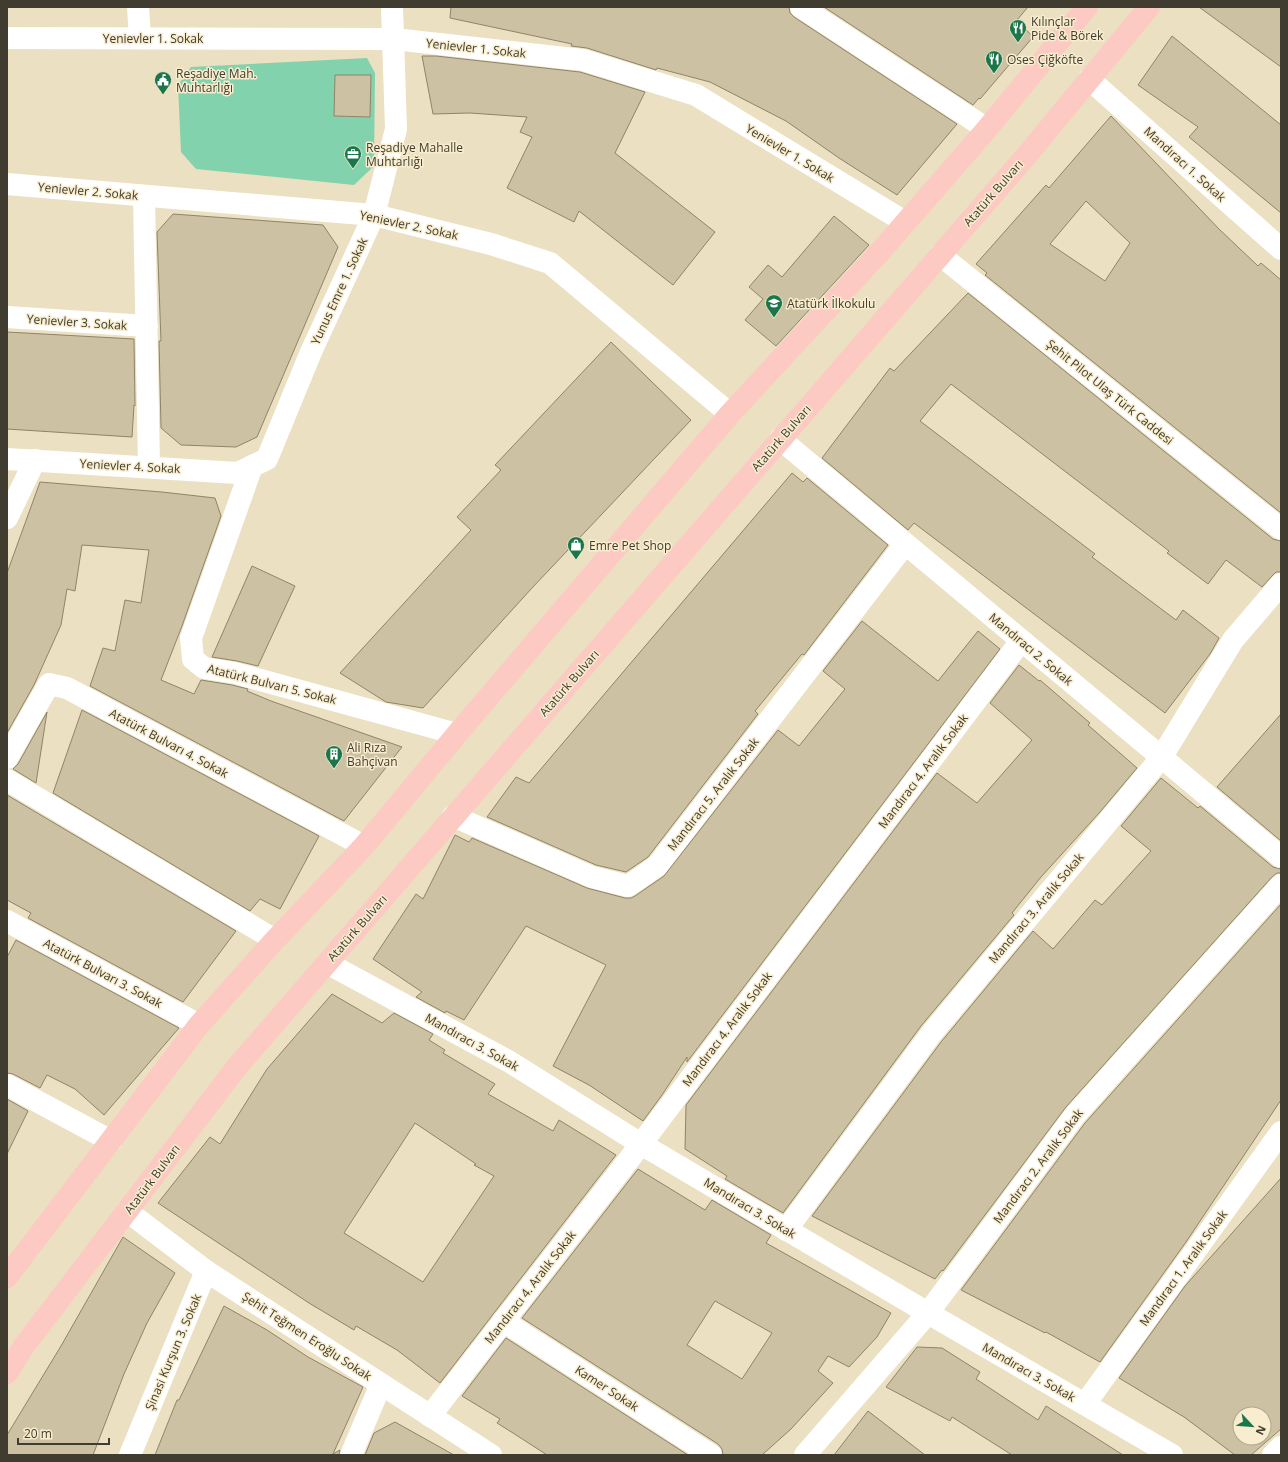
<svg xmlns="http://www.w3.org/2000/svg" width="1288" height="1462" viewBox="0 0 1288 1462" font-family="'Open Sans',sans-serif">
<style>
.green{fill:#82d2ad}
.building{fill:#ccc1a3;stroke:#8f8468;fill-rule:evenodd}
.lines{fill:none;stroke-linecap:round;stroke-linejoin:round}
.minor{stroke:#fff;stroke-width:22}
.major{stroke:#fccac2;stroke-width:22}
.labels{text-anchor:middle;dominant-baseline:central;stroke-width:3;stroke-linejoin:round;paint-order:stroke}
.poi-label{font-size:12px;fill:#403c2f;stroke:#f8edce;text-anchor:start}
.street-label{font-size:12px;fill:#403c2f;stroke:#f8edce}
</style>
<rect width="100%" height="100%" fill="#ebe0c1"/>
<path class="green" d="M 367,58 L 375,73 L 374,166 L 354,185 L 196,169 L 181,152 L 178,85 L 191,67 Z"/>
<g class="building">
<path d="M 451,7 L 789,7 L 790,13 L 794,17 L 957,124 L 897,195 L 839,158 L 786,121 L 710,82 L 657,68 L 656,70 L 587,48 L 571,46 L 572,44 L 450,18 Z"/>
<path d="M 824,7 L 1028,7 L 1017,20 L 1033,37 L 980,99 L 979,98 L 973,105 Z"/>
<path d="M 1199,7 L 1281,7 L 1281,67 Z"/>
<path d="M 1172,36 L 1281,125 L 1281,213 L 1189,137 L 1198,127 L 1138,85 Z"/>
<path d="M 422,56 L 436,56 L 580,72 L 645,92 L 615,153 L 715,232 L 673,285 L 579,211 L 574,222 L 507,188 L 532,137 L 520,132 L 527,117 L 470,113 L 433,114 Z"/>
<path d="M 335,75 L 371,75 L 370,117 L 334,116 Z"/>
<path d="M 1111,116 L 1219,229 L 1258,266 L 1261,263 L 1281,280 L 1281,513 L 985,275 L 987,273 L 976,264 L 1046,185 L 1049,188 ZM 1086,201 L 1130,243 L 1105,281 L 1050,244 Z"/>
<path d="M 173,214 L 323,225 L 338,247 L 257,437 L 236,447 L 181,445 L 161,428 L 159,341 L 161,341 L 157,232 Z"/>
<path d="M 834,216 L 869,245 L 776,346 L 745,320 L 763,299 L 749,287 L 768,265 L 782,277 Z"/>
<path d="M 968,293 L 1273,539 L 1281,541 L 1281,572 L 1276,572 L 1272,576 L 1262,587 L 1226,560 L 1208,584 L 1167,553 L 1169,551 L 951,384 L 920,421 L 1095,554 L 1092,557 L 1176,620 L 1183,610 L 1219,638 L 1210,654 L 1165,713 L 914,523 L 908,530 L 822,458 L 890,368 L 894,371 Z"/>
<path d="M 7,332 L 134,339 L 135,406 L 134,405 L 132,437 L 7,429 Z"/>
<path d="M 611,342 L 691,420 L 532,588 L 423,708 L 386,702 L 340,673 L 471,530 L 457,517 L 501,470 L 495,465 Z"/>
<path d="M 792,473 L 803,482 L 807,478 L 888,545 L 804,655 L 802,654 L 755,711 L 758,714 L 648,857 L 626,872 L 596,865 L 487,817 L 516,777 L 529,783 Z"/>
<path d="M 40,482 L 162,492 L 215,498 L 221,516 L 182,626 L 161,680 L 194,694 L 201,680 L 232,685 L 248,689 L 247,691 L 271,701 L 402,747 L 344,821 L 90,686 L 103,648 L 115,651 L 125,600 L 141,603 L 149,550 L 82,545 L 75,591 L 67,589 L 61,625 L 34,685 L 7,733 L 7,573 Z"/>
<path d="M 252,566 L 295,586 L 258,666 L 237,661 L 212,657 Z"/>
<path d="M 862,621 L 938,681 L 978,631 L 1000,649 L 687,1062 L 687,1057 L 662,1095 L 643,1121 L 589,1085 L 553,1066 L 606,965 L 526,926 L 464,1020 L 446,1011 L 445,1013 L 416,997 L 422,992 L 373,959 L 416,894 L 423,899 L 455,835 L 469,842 L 472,838 L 587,888 L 625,898 L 631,898 L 635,896 L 664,876 L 778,730 L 799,746 L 845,689 L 823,671 Z"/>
<path d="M 1019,665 L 1039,681 L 1040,680 L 1090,723 L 1088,725 L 1137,768 L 1100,812 L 1041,877 L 1012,913 L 1014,915 L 921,1026 L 783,1213 L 725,1179 L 727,1176 L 685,1149 L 686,1105 L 937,773 L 977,803 L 1032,740 L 990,703 Z"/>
<path d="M 82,710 L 319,836 L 280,909 L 260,899 L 250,911 L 53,793 Z"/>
<path d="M 47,712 L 36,783 L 13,769 L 18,764 Z"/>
<path d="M 1281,714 L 1281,841 L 1217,787 Z"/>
<path d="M 1161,778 L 1198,808 L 1200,806 L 1273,867 L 1281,869 L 1281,873 L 1277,873 L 1272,877 L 1066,1107 L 943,1271 L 942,1270 L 935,1279 L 812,1216 L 941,1042 L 1033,931 L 1053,949 L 1095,900 L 1102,905 L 1151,851 L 1121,826 Z"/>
<path d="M 7,795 L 236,931 L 183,1002 L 28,918 L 31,913 L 7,900 Z"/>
<path d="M 1281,904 L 1281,1100 L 1186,1242 L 1100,1362 L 1046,1332 L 1045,1333 L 961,1290 L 1085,1123 Z"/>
<path d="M 16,940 L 179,1028 L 104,1115 L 75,1089 L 47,1075 L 40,1088 L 13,1074 L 7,1073 L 7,957 Z"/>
<path d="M 332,994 L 382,1023 L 394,1013 L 433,1034 L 429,1040 L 445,1050 L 443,1053 L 495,1084 L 488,1094 L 553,1131 L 559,1120 L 616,1155 L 440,1383 L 397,1350 L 356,1326 L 354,1330 L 309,1303 L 158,1203 L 210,1137 L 220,1144 L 267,1069 ZM 415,1123 L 476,1164 L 474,1165 L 494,1176 L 423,1282 L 344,1233 Z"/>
<path d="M 7,1099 L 28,1111 L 7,1154 Z"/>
<path d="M 638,1169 L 705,1210 L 712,1200 L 771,1235 L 766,1243 L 891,1313 L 877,1337 L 849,1367 L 828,1356 L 818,1371 L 833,1383 L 791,1429 L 762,1455 L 723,1455 L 722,1449 L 718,1444 L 522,1318 ZM 715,1301 L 772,1333 L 742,1379 L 687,1345 Z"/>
<path d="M 1281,1178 L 1281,1429 L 1251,1455 L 1235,1455 L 1184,1417 L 1119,1378 L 1185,1286 ZM 1240,1414 L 1264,1414 L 1264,1438 L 1240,1438 Z"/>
<path d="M 123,1237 L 175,1273 L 147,1323 L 124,1374 L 93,1455 L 7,1455 L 7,1435 L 61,1346 Z"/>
<path d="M 224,1306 L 267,1330 L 308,1357 L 363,1387 L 333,1454 L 340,1450 L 339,1455 L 155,1455 L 177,1400 L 179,1400 Z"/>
<path d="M 506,1338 L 688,1455 L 547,1455 L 513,1433 L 497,1423 L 500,1419 L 462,1396 Z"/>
<path d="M 917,1347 L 942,1348 L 980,1372 L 976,1379 L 1038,1420 L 1046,1406 L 1123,1455 L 1012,1455 L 952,1417 L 950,1421 L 886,1387 Z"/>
<path d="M 868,1411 L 925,1455 L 834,1455 Z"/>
<path d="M 395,1422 L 454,1455 L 365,1455 L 374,1433 Z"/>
</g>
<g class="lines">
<g class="minor">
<path d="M 138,7 L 140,38"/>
<path d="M 801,7 L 987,129"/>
<path d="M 7,38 L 394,39 L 583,60 L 696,95 L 905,222"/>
<path d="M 1089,79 L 1281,249"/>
<path d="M 7,184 L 374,215 L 491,244 L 550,263 L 730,414"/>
<path d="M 144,196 L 149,467"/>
<path d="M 940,255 L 1281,529"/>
<path d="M 7,317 L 147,326"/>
<path d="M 780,439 L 1281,857"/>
<path d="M 7,459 L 238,473 L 267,459 L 311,352 L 374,215 L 396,129 L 392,7"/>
<path d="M 252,466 L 191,638 L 193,659 L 204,668 L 235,673 L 457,734"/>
<path d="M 7,518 L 35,460"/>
<path d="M 7,758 L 49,684 L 67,688 L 364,846"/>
<path d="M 7,780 L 275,940"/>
<path d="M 453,816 L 592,877 L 628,886 L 657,866 L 905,544"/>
<path d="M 7,921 L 199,1025"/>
<path d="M 327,963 L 510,1062 L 641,1144 L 928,1313 L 1172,1455"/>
<path d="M 7,1085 L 111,1141"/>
<path d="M 127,1211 L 206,1271 L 491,1455"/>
<path d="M 786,1230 L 931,1034 L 1161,758 L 1233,640 L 1281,584"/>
<path d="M 503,1321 L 711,1455"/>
<path d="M 1085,1404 L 1281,1132"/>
<path d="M 430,1416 L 641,1144 L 1021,641"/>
<path d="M 130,1455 L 206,1271"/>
<path d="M 351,1455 L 381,1384"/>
<path d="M 805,1455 L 928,1313 L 1075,1115 L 1281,885"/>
<path d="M 1273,1455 L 1281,1447"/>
</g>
<g class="major">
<path d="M 7,1277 L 199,1025 L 275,940 L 364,846 L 457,734 L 730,414 L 879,253 L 987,129 L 1087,7"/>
<path d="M 7,1373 L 24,1346 L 236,1068 L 1027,155 L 1149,7"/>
</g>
</g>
<defs>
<g id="restaurant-pin" transform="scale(0.9)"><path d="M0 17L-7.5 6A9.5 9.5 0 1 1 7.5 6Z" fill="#1b764b" stroke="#f8edce"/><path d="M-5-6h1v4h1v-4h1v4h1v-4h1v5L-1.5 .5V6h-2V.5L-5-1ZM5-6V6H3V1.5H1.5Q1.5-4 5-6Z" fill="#fff"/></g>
<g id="civic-pin" transform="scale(0.9)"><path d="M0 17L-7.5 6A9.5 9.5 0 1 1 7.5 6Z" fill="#1b764b" stroke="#f8edce"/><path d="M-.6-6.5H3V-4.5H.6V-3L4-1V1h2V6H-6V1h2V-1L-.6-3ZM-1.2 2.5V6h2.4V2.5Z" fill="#fff"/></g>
<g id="office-pin" transform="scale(0.9)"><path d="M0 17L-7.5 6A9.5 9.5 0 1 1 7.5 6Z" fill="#1b764b" stroke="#f8edce"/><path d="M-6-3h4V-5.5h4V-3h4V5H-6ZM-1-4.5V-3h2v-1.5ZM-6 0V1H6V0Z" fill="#fff"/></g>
<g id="school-pin" transform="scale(0.9)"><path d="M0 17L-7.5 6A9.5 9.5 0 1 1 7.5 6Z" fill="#1b764b" stroke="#f8edce"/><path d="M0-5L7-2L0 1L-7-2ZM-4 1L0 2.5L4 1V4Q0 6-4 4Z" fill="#fff"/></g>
<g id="shop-pin" transform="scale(0.9)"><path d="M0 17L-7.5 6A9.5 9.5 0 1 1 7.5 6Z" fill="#1b764b" stroke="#f8edce"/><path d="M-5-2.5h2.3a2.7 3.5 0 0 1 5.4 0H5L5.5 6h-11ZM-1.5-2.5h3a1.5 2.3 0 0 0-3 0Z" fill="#fff"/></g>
<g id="building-pin" transform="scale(0.9)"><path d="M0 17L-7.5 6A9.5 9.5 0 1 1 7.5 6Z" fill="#1b764b" stroke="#f8edce"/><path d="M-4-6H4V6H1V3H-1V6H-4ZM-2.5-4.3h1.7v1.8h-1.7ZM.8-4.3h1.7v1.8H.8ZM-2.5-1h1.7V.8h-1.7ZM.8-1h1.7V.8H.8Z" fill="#fff"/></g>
</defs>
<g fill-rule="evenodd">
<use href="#restaurant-pin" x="1018" y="28"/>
<use href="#restaurant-pin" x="994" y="59"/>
<use href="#civic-pin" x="163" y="80"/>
<use href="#office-pin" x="353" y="154"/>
<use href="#school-pin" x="774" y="303"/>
<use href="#shop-pin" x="576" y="545"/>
<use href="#building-pin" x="334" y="754"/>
</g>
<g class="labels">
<g class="poi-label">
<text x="1031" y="21">Kılınçlar<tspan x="1031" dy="14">Pide &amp; Börek</tspan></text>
<text x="1007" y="59">Oses Çiğköfte</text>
<text x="176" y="73">Reşadiye Mah.<tspan x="176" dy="14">Muhtarlığı</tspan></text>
<text x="366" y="147">Reşadiye Mahalle<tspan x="366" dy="14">Muhtarlığı</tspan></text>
<text x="787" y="303">Atatürk İlkokulu</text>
<text x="589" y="545">Emre Pet Shop</text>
<text x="347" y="747">Ali Rıza<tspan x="347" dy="14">Bahçivan</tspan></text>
</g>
<g class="street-label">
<text x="153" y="38">Yenievler 1. Sokak</text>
<text transform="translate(476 48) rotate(6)">Yenievler 1. Sokak</text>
<text transform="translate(790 153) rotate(31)">Yenievler 1. Sokak</text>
<text transform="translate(1185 164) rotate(42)">Mandıracı 1. Sokak</text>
<text transform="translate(88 191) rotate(5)">Yenievler 2. Sokak</text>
<text transform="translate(993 193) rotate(-49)">Atatürk Bulvarı</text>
<text transform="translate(409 225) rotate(12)">Yenievler 2. Sokak</text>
<text transform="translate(339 291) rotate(-65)">Yunus Emre 1. Sokak</text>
<text transform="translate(77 322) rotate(4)">Yenievler 3. Sokak</text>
<text transform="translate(1110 392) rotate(39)">Şehit Pilot Ulaş Türk Caddesi</text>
<text transform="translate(781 438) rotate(-49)">Atatürk Bulvarı</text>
<text transform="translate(130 466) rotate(3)">Yenievler 4. Sokak</text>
<text transform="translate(1031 649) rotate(40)">Mandıracı 2. Sokak</text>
<text transform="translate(569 683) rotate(-49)">Atatürk Bulvarı</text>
<text transform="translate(272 684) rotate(14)">Atatürk Bulvarı 5. Sokak</text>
<text transform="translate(169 743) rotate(28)">Atatürk Bulvarı 4. Sokak</text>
<text transform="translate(923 771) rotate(-53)">Mandıracı 4. Aralık Sokak</text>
<text transform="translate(713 794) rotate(-52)">Mandıracı 5. Aralık Sokak</text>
<text transform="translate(1036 908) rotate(-50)">Mandıracı 3. Aralık Sokak</text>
<text transform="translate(357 928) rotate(-49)">Atatürk Bulvarı</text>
<text transform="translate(103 973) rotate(28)">Atatürk Bulvarı 3. Sokak</text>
<text transform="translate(727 1029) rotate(-53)">Mandıracı 4. Aralık Sokak</text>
<text transform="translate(472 1042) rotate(29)">Mandıracı 3. Sokak</text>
<text transform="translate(1038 1166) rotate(-53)">Mandıracı 2. Aralık Sokak</text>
<text transform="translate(152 1179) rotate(-53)">Atatürk Bulvarı</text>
<text transform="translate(750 1208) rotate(31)">Mandıracı 3. Sokak</text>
<text transform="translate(1183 1268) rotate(-54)">Mandıracı 1. Aralık Sokak</text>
<text transform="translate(530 1287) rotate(-52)">Mandıracı 4. Aralık Sokak</text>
<text transform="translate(307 1336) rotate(33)">Şehit Teğmen Eroğlu Sokak</text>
<text transform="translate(173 1352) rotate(-67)">Şinasi Kurşun 3. Sokak</text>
<text transform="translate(1029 1372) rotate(30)">Mandıracı 3. Sokak</text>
<text transform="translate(607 1388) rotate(33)">Kamer Sokak</text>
</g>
</g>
<rect width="1288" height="1462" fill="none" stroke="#403c2f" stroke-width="16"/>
<g transform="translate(1252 1426) rotate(116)"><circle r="19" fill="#f8edce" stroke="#aea68e"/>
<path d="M0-3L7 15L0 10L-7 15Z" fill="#1b764b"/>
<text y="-6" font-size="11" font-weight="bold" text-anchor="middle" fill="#403c2f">N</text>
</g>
<path d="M18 1438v6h91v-6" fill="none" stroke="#403c2f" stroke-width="2"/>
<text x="24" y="1438" font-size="12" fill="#403c2f" stroke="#f8edce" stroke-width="3" paint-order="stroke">20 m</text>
</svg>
